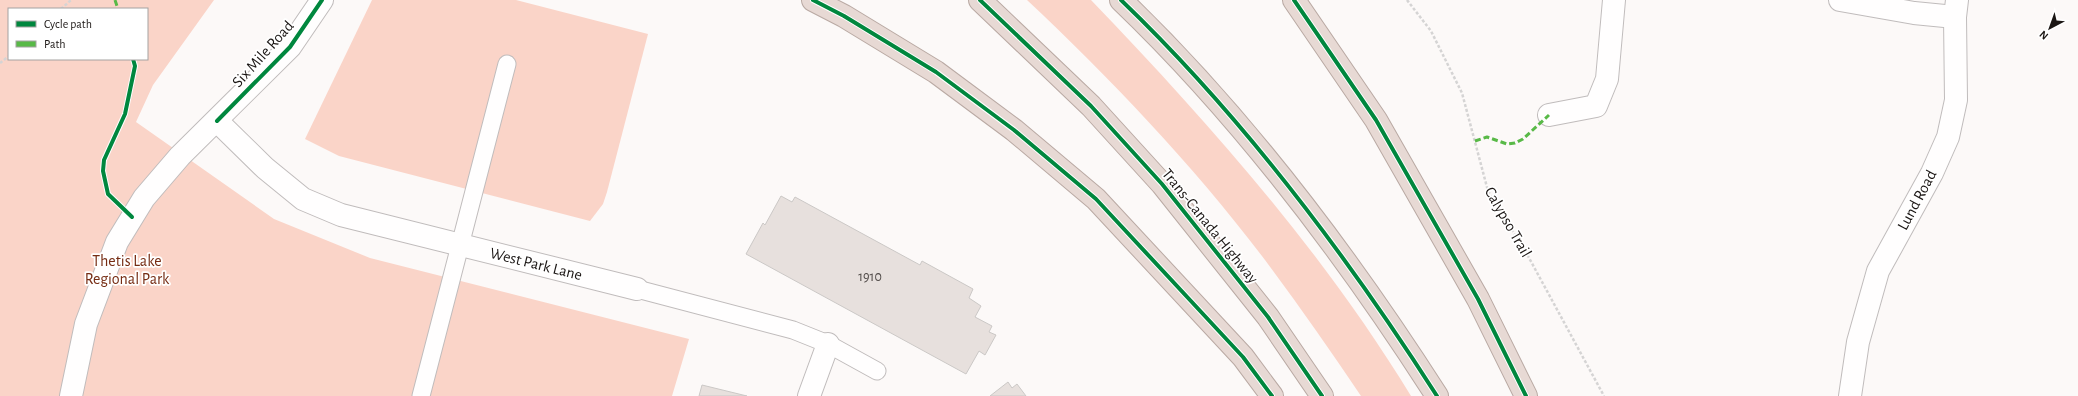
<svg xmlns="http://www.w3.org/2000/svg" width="2078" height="396" viewBox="0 0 2078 396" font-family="'Alegreya Sans',sans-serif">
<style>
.green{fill:#fad4c8;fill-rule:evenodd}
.building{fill:#e7e0dd;stroke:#cbc8c6}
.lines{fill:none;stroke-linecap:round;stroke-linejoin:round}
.service-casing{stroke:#c0bcbc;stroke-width:19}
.minor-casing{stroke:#c0bcbc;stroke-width:24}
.motorway-casing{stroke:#b9a9a3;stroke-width:24}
.path{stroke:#d5d4d4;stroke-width:2.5;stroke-dasharray:3 2;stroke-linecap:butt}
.service{stroke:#fffefe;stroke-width:17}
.minor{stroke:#fffefe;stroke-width:22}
.motorway{stroke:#e7d9d4;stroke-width:22}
.quiet{stroke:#58b947;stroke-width:3;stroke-dasharray:6 3;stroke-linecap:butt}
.cycleway-casing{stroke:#fff;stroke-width:6}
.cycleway{stroke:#00873e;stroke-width:4}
.labels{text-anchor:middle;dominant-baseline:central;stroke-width:3.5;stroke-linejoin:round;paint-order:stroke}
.number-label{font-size:14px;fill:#504a48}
.street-label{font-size:16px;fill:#1b1614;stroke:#fff}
.park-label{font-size:16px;fill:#762c13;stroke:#fff}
</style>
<rect width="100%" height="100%" fill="#fcf9f8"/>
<g class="green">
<path d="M 0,0 L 214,0 L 153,85 L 136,122 L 274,219 L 370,258 L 689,339 L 672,396 L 0,396 ZM 9,9 L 147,9 L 147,59 L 9,59 Z"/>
<path d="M 372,0 L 516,0 L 648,34 L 607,192 L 603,204 L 590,221 L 339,156 L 305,139 Z"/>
<path d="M 1027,0 L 1091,0 C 1209,123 1322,250 1411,396 L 1361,396 C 1330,350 1298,304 1265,260 C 1194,166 1112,80 1027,0 Z"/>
</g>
<g class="building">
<path d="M 781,196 L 792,202 L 795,197 L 920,265 L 922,261 L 973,289 L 969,298 L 981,306 L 975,317 L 992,326 L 989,332 L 996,335 L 985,355 L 979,351 L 966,374 L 746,254 L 763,223 L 765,225 Z"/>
<path d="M 1008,382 L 1012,388 L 1017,384 L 1026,396 L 990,396 Z"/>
<path d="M 702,385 L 747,396 L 699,396 Z"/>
</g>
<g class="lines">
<g class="service-casing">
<g id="service">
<path d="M 637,289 L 793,330 L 828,344 L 877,371"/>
<path d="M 421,396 L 507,64"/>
</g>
</g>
<g class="minor-casing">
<g id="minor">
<path d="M 1840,0 L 1914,13 L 1955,17"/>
<path d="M 1549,115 L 1596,106 L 1607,79 L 1614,0"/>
<path d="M 217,121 L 265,168 L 303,199 L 341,215 L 637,289"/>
<path d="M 71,396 L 86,324 L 117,242 L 144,198 L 180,156 L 290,47 L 322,0"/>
<path d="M 809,396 L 828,344"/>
<path d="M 1850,396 L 1858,342 L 1878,271 L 1932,173 L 1948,137 L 1956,100 L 1955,17 L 1957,0"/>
</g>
</g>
<g class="motorway-casing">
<g id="motorway">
<path d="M 813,0 L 844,16 L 936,72 L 1014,130 L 1096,199 L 1243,357 L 1272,396"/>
<path d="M 980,0 L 1091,106 L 1162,184 L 1268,317 L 1322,396"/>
<path d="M 1121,0 C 1243,117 1346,254 1437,396"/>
<path d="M 1294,0 L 1376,120 L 1478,299 L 1526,396"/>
</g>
</g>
<g class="path">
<path d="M 1407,0 L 1431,31 L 1462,93 L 1488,191 L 1528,256 L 1604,396"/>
<path d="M 61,9 L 71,0"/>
<path d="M 0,63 L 9,56"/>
</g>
<use href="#service" class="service"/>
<use href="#minor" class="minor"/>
<use href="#motorway" class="motorway"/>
<g class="quiet">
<path d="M 115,0 L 118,9"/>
<path d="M 1475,141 L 1487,137 L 1507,144 L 1515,143 L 1523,139 L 1549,115"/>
</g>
<g class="cycleway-casing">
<g id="cycleway">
<path d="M 813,0 L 844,16 L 936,72 L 1014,130 L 1096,199 L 1243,357 L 1272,396"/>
<path d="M 980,0 L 1091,106 L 1162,184 L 1268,317 L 1322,396"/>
<path d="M 1121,0 C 1243,117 1346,254 1437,396"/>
<path d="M 1294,0 L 1376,120 L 1478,299 L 1526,396"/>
<path d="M 217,121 L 290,47 L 322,0"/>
<path d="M 132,217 L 108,194 L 103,171 L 104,160 L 125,114 L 135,66 L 133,59"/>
</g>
</g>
<use href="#cycleway" class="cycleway"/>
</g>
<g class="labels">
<g class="number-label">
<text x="870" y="277">1910</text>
</g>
<g class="street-label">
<text transform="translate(263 54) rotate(-48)">Six Mile Road</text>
<text transform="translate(1917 200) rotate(-62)">Lund Road</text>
<text transform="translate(1508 222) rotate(60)">Calypso Trail</text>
<text transform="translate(1210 226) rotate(51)">Trans-Canada Highway</text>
<text transform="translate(536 264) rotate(14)">West Park Lane</text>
</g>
<g class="park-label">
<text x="127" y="261">Thetis Lake<tspan x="127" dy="18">Regional Park</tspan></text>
</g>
</g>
<rect x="8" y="8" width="140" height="52" fill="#ffffff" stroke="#a4a2a1"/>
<rect x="16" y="21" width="20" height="6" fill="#00873e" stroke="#a4a2a1"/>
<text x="44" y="28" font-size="12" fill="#1b1614">Cycle path</text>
<rect x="16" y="41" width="20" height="6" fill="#58b947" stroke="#a4a2a1"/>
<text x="44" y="48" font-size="12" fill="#1b1614">Path</text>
<g transform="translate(2050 28) rotate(221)" stroke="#ffffff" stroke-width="3" paint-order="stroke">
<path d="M0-3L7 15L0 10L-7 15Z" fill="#1b1614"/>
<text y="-6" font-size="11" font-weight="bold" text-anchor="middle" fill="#1b1614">N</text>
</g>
</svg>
